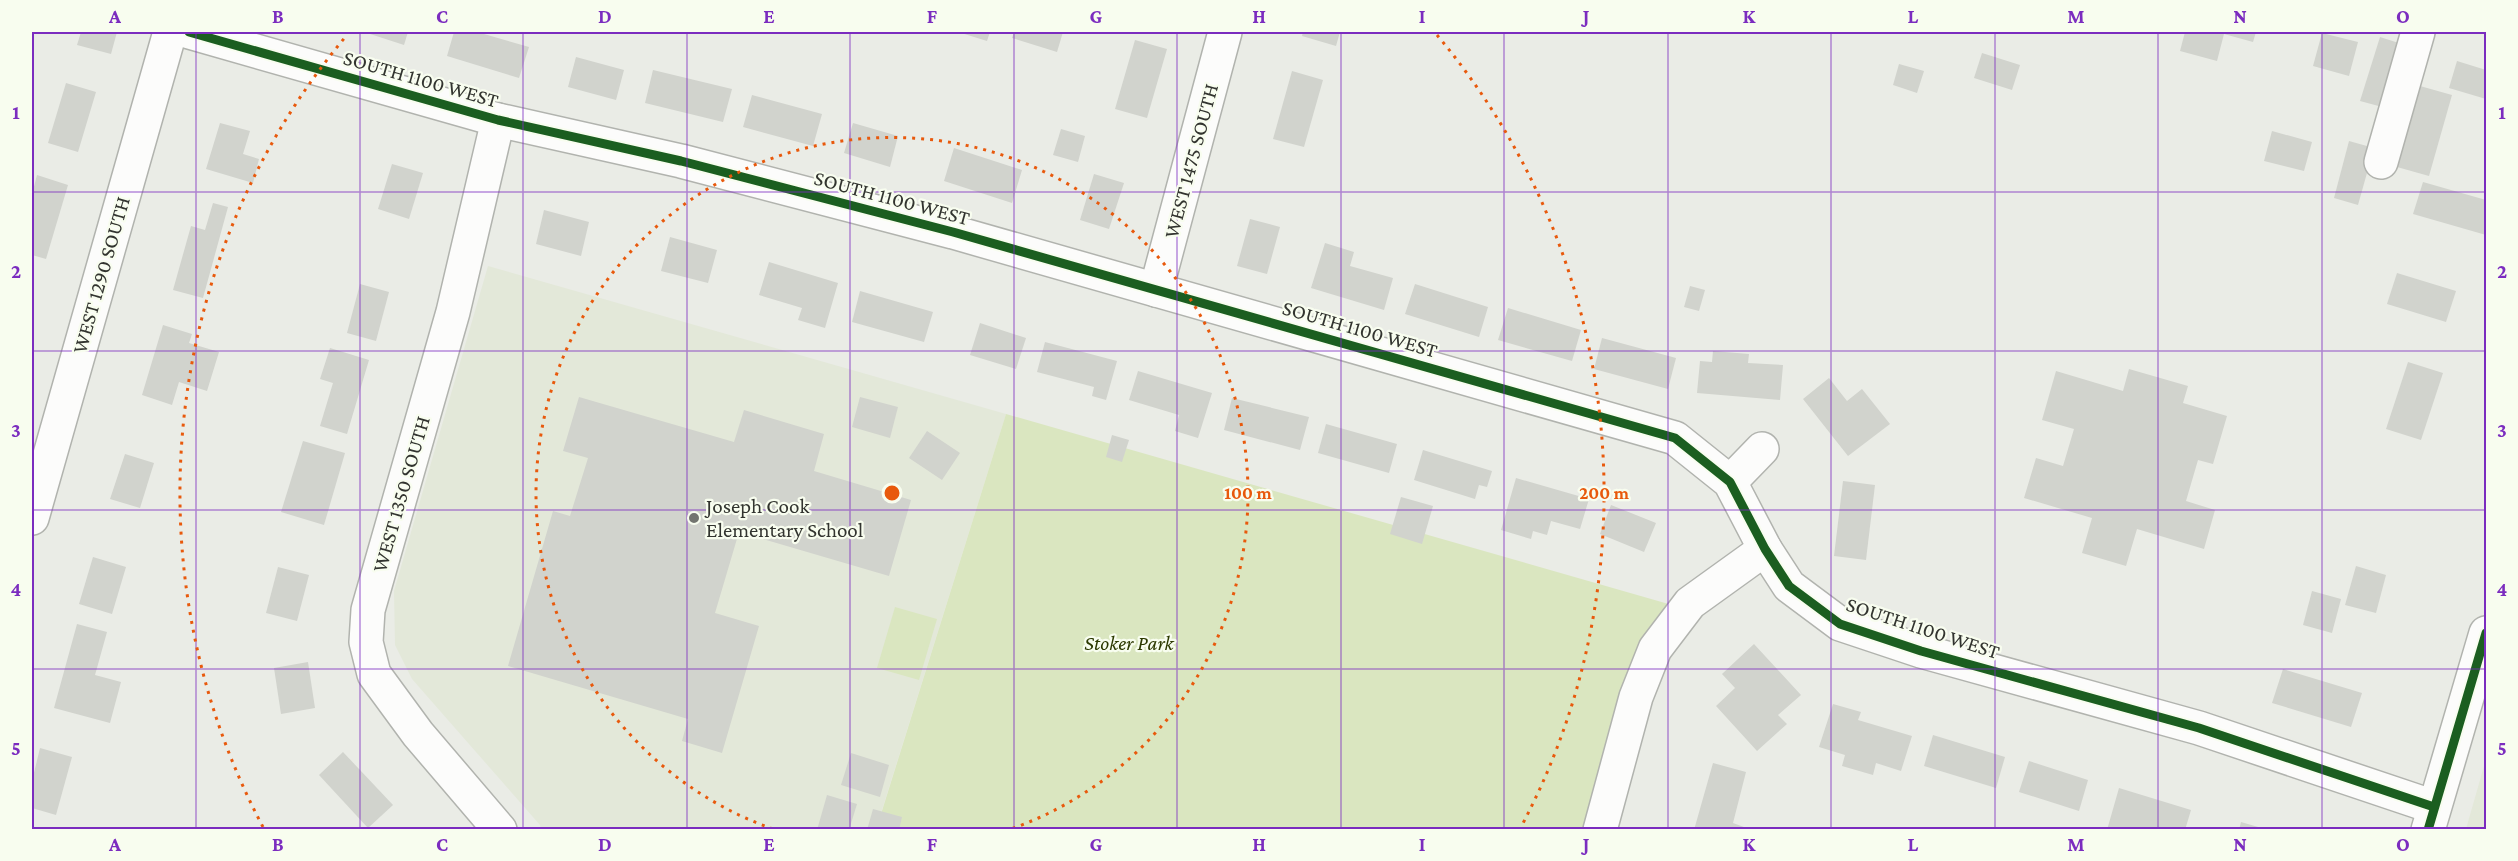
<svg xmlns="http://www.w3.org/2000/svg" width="2518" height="861" viewBox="0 0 2518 861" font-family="'Crimson Pro',serif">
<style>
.built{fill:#e3e8d9}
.green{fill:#dae6c0}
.building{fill:#d1d3cd}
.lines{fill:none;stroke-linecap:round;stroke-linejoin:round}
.minor-casing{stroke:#b1b3ae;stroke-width:36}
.major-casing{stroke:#b1b3ae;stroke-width:36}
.minor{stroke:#fcfcfb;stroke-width:33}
.major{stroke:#fcfcfb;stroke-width:33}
.cycleway-casing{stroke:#f8fdef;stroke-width:13}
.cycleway{stroke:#1b5e20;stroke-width:9}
.grid{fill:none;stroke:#7b2cbf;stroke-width:1.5;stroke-opacity:0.55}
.ring{fill:none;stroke:#e8590c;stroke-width:3;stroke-dasharray:3 6}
.poi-dot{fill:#72746f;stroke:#f8fdef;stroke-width:2}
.labels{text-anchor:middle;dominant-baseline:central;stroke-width:4.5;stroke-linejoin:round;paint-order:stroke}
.street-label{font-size:21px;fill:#32342f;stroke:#f8fdef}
.poi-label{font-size:21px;fill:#32342f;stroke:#f8fdef;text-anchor:start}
.park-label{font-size:21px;font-style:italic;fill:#2c3900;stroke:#f8fdef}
.centre{fill:#e8590c;stroke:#f8fdef;stroke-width:3}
.ring-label{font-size:18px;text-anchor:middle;font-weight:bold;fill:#e8590c;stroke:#f8fdef;stroke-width:4.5;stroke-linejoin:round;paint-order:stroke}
.neatline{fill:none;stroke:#7b2cbf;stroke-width:2}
.grid-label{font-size:20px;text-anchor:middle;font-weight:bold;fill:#7b2cbf}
</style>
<rect width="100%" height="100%" fill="#eaece6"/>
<g class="built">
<path d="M 488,266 L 1006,414 L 876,829 L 541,829 L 540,825 L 412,679 L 395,645 L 394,591 Z"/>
<path d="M 2486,759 L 2486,829 L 2466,829 Z"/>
</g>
<g class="green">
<path d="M 1006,414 L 1679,607 L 1606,829 L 876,830 Z"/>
<path d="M 895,607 L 937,619 L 919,680 L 877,668 Z"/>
</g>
<g class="building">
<path d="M 81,32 L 117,32 L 111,54 L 77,45 Z"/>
<path d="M 364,32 L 408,32 L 404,45 Z"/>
<path d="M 454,32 L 477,32 L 529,47 L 519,78 L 447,56 Z"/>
<path d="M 958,32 L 990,32 L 987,41 Z"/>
<path d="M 1014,32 L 1063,32 L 1057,52 L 1012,38 Z"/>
<path d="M 1303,32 L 1340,32 L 1336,46 L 1302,36 Z"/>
<path d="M 2185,32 L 2256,32 L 2253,42 L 2224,34 L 2217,61 L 2180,51 Z"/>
<path d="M 2322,33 L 2358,42 L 2349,76 L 2313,66 Z"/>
<path d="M 2380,37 L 2405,45 L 2386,108 L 2360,101 Z"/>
<path d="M 1135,40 L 1167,49 L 1147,118 L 1115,109 Z"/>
<path d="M 1982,53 L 2020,65 L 2012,90 L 1974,78 Z"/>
<path d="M 576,57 L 624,70 L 616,100 L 568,87 Z"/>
<path d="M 2457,61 L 2486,70 L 2486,99 L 2449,88 Z"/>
<path d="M 1899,64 L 1924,71 L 1917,93 L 1893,85 Z"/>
<path d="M 653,70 L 732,89 L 723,122 L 645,103 Z"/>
<path d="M 1292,71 L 1323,80 L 1304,147 L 1273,139 Z"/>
<path d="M 66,83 L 96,92 L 78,152 L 48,143 Z"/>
<path d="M 2420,86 L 2452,95 L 2429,176 L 2397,167 Z"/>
<path d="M 752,95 L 822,114 L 813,146 L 743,127 Z"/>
<path d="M 220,123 L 250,131 L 243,154 L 259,159 L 253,183 L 206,169 Z"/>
<path d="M 853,123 L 898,136 L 890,167 L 844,153 Z"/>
<path d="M 1061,129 L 1085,136 L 1078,162 L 1053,155 Z"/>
<path d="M 2272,131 L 2312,142 L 2304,171 L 2264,161 Z"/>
<path d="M 2349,141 L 2374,148 L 2358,205 L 2334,198 Z"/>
<path d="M 954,148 L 1022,170 L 1012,203 L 944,181 Z"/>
<path d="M 392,164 L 423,173 L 409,219 L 378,209 Z"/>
<path d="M 1094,174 L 1124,183 L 1109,229 L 1080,220 Z"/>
<path d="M 37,175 L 68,185 L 46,259 L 32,255 L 32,194 Z"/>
<path d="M 2423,182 L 2486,200 L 2486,235 L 2413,214 Z"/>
<path d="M 213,203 L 228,207 L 203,298 L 173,290 L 191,226 L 205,230 Z"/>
<path d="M 544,210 L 589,222 L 581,256 L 536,244 Z"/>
<path d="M 1250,219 L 1280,227 L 1267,274 L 1237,266 Z"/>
<path d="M 670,237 L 717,250 L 708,283 L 661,271 Z"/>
<path d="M 1325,243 L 1354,252 L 1350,266 L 1393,278 L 1384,310 L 1311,288 Z"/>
<path d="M 769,262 L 838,283 L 825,328 L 798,320 L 802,308 L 759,295 Z"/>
<path d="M 2397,273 L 2456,291 L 2446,322 L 2387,304 Z"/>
<path d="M 360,284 L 389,292 L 376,341 L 347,333 Z"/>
<path d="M 1415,284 L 1488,307 L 1479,337 L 1405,314 Z"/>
<path d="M 1690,286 L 1705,290 L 1699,311 L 1684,307 Z"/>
<path d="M 860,291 L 933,312 L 924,342 L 852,322 Z"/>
<path d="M 1508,308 L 1581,330 L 1572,361 L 1498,340 Z"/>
<path d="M 980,323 L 1026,338 L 1016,369 L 970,355 Z"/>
<path d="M 163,325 L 192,334 L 189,343 L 219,352 L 207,391 L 179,382 L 172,405 L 142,395 Z"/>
<path d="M 1602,338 L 1676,358 L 1668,389 L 1594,369 Z"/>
<path d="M 1045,342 L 1117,361 L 1106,400 L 1092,396 L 1094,387 L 1037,372 Z"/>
<path d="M 330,348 L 369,360 L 347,434 L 320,426 L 333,383 L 320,379 Z"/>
<path d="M 1713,351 L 1749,354 L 1748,363 L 1783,365 L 1780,400 L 1697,393 L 1700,361 L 1712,362 Z"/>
<path d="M 2408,362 L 2443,373 L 2421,440 L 2386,429 Z"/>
<path d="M 2129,369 L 2188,386 L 2183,403 L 2227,416 L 2213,464 L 2198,460 L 2186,501 L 2215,510 L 2204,549 L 2137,529 L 2126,566 L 2082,553 L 2092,518 L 2024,498 L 2036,458 L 2063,466 L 2074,429 L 2042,420 L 2056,371 L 2123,391 Z"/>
<path d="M 1138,371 L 1212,393 L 1198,438 L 1175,431 L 1179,415 L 1129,400 Z"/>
<path d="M 1829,378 L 1847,401 L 1862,389 L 1890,424 L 1848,456 L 1803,399 Z"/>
<path d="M 579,397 L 734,442 L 744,410 L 824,434 L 814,471 L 911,500 L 889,576 L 739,532 L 715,613 L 759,626 L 722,753 L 682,741 L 688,719 L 508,666 L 553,511 L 570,516 L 588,458 L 563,451 Z"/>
<path d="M 860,397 L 898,407 L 890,438 L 852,427 Z"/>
<path d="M 1232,398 L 1309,417 L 1300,450 L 1224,430 Z"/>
<path d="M 1326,424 L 1397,444 L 1389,473 L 1318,453 Z"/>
<path d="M 927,431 L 960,453 L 942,480 L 909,458 Z"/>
<path d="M 1112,435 L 1129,440 L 1122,462 L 1106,457 Z"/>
<path d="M 303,441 L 345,453 L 324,525 L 281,512 Z"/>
<path d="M 1423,450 L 1492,471 L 1487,487 L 1479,485 L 1475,499 L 1414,480 Z"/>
<path d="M 125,454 L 154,463 L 140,508 L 110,499 Z"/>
<path d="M 1516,478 L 1589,499 L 1580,529 L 1551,521 L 1547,535 L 1533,531 L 1531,539 L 1501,530 Z"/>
<path d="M 1843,481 L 1875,485 L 1866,560 L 1834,556 Z"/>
<path d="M 1401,497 L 1433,506 L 1422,544 L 1390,534 Z"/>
<path d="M 1611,505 L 1656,523 L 1644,552 L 1600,534 Z"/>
<path d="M 93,557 L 126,567 L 112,614 L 79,604 Z"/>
<path d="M 2356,566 L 2386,575 L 2376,613 L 2345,605 Z"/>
<path d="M 278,567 L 309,575 L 297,621 L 266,613 Z"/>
<path d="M 2312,591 L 2341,599 L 2332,633 L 2303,625 Z"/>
<path d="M 77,624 L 107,632 L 95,675 L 121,682 L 110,723 L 54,708 Z"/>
<path d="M 1754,644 L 1801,695 L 1778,715 L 1787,724 L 1757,751 L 1716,706 L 1735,688 L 1722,674 Z"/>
<path d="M 308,662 L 315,708 L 281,714 L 274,668 Z"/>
<path d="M 2283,669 L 2362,693 L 2351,727 L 2272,703 Z"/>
<path d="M 1833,704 L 1861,712 L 1858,720 L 1912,736 L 1901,771 L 1876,763 L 1873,775 L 1842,766 L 1845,755 L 1819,747 Z"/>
<path d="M 1933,735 L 2005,757 L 1996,788 L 1924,766 Z"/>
<path d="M 40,748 L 72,757 L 56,815 L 32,808 L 32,781 Z"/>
<path d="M 343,752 L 393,805 L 368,828 L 319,775 Z"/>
<path d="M 851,753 L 889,765 L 880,797 L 841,785 Z"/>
<path d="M 2029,761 L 2088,780 L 2079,811 L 2019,792 Z"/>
<path d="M 1713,763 L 1746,772 L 1733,823 L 1752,830 L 1694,830 Z"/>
<path d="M 2119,788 L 2191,810 L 2185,830 L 2107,830 Z"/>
<path d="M 827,795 L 857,804 L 849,830 L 817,830 Z"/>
<path d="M 873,809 L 902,817 L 899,830 L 867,830 Z"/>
<path d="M 2241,822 L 2265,829 L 2265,830 L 2239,830 Z"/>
</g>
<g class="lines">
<g class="minor-casing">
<g id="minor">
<path d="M 189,32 L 498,120 L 681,161 L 953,232 L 1675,438 L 1730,482 L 1765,549 L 1789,586 L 1840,624 L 1921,651 L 2199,728 L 2434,807"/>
<path d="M 498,120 L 453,312 L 368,610 L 366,642 L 374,674 L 418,734 L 500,830"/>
<path d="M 2381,162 L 2418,32"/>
<path d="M 1156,290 L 1225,32"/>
<path d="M 1730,482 L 1762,449"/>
<path d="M 32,518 L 170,32"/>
<path d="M 1600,830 L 1636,697 L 1655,649 L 1690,603 L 1765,549"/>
</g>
</g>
<g class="major-casing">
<path id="major" d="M 2428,830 L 2486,633"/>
</g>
<use href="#minor" class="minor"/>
<use href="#major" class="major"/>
<g class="cycleway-casing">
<g id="cycleway">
<path d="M 189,32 L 498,120 L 681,161 L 953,232 L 1675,438 L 1730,482 L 1765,549 L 1789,586 L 1840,624 L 1921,651 L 2199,728 L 2434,807"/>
<path d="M 2428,830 L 2486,633"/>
</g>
</g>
<use href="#cycleway" class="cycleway"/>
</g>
<path class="grid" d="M 196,32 L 196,830M 360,32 L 360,830M 523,32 L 523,830M 687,32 L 687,830M 850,32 L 850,830M 1014,32 L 1014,830M 1177,32 L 1177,830M 1341,32 L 1341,830M 1504,32 L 1504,830M 1668,32 L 1668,830M 1831,32 L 1831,830M 1995,32 L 1995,830M 2158,32 L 2158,830M 2322,32 L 2322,830M 32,192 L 2486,192M 32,351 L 2486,351M 32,510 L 2486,510M 32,669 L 2486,669"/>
<g class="ring">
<path d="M773 829A356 356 0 1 1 1011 829"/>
<path d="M263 827A712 712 0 0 1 347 35M1437 35A712 712 0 0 1 1521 827"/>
</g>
<circle class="poi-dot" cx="694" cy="518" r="6"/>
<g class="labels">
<g class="street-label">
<text transform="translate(421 79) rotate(16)">SOUTH 1100 WEST</text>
<text transform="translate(1191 161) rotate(-75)">WEST 1475 SOUTH</text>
<text transform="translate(892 198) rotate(15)">SOUTH 1100 WEST</text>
<text transform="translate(101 275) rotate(-74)">WEST 1290 SOUTH</text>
<text transform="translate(1360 329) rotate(16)">SOUTH 1100 WEST</text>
<text transform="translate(401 494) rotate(-74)">WEST 1350 SOUTH</text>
<text transform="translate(1923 628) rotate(18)">SOUTH 1100 WEST</text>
</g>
<g class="poi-label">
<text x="706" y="506">Joseph Cook<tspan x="706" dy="24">Elementary School</tspan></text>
</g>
<g class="park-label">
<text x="1129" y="643">Stoker Park</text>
</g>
</g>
<circle cx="892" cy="493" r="9" class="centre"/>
<g class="ring-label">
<text x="1248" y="499">100 m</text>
<text x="1604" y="499">200 m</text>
</g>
<rect width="2518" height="861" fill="none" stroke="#f8fdef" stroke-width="66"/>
<rect x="33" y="33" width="2452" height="795" class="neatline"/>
<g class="grid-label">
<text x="115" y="23">A</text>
<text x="278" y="23">B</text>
<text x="442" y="23">C</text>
<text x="605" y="23">D</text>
<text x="769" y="23">E</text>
<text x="932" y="23">F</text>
<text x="1096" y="23">G</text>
<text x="1259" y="23">H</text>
<text x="1422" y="23">I</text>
<text x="1586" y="23">J</text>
<text x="1749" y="23">K</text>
<text x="1913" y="23">L</text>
<text x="2076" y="23">M</text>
<text x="2240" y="23">N</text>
<text x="2403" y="23">O</text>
<text x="16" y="119">1</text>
<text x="2502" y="119">1</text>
<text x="16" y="278">2</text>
<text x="2502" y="278">2</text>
<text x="16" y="437">3</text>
<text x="2502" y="437">3</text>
<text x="16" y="596">4</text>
<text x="2502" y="596">4</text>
<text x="16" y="755">5</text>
<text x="2502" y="755">5</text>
<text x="115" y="851">A</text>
<text x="278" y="851">B</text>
<text x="442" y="851">C</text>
<text x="605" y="851">D</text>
<text x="769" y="851">E</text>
<text x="932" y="851">F</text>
<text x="1096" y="851">G</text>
<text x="1259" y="851">H</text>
<text x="1422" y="851">I</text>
<text x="1586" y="851">J</text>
<text x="1749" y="851">K</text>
<text x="1913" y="851">L</text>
<text x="2076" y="851">M</text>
<text x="2240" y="851">N</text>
<text x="2403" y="851">O</text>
</g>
</svg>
